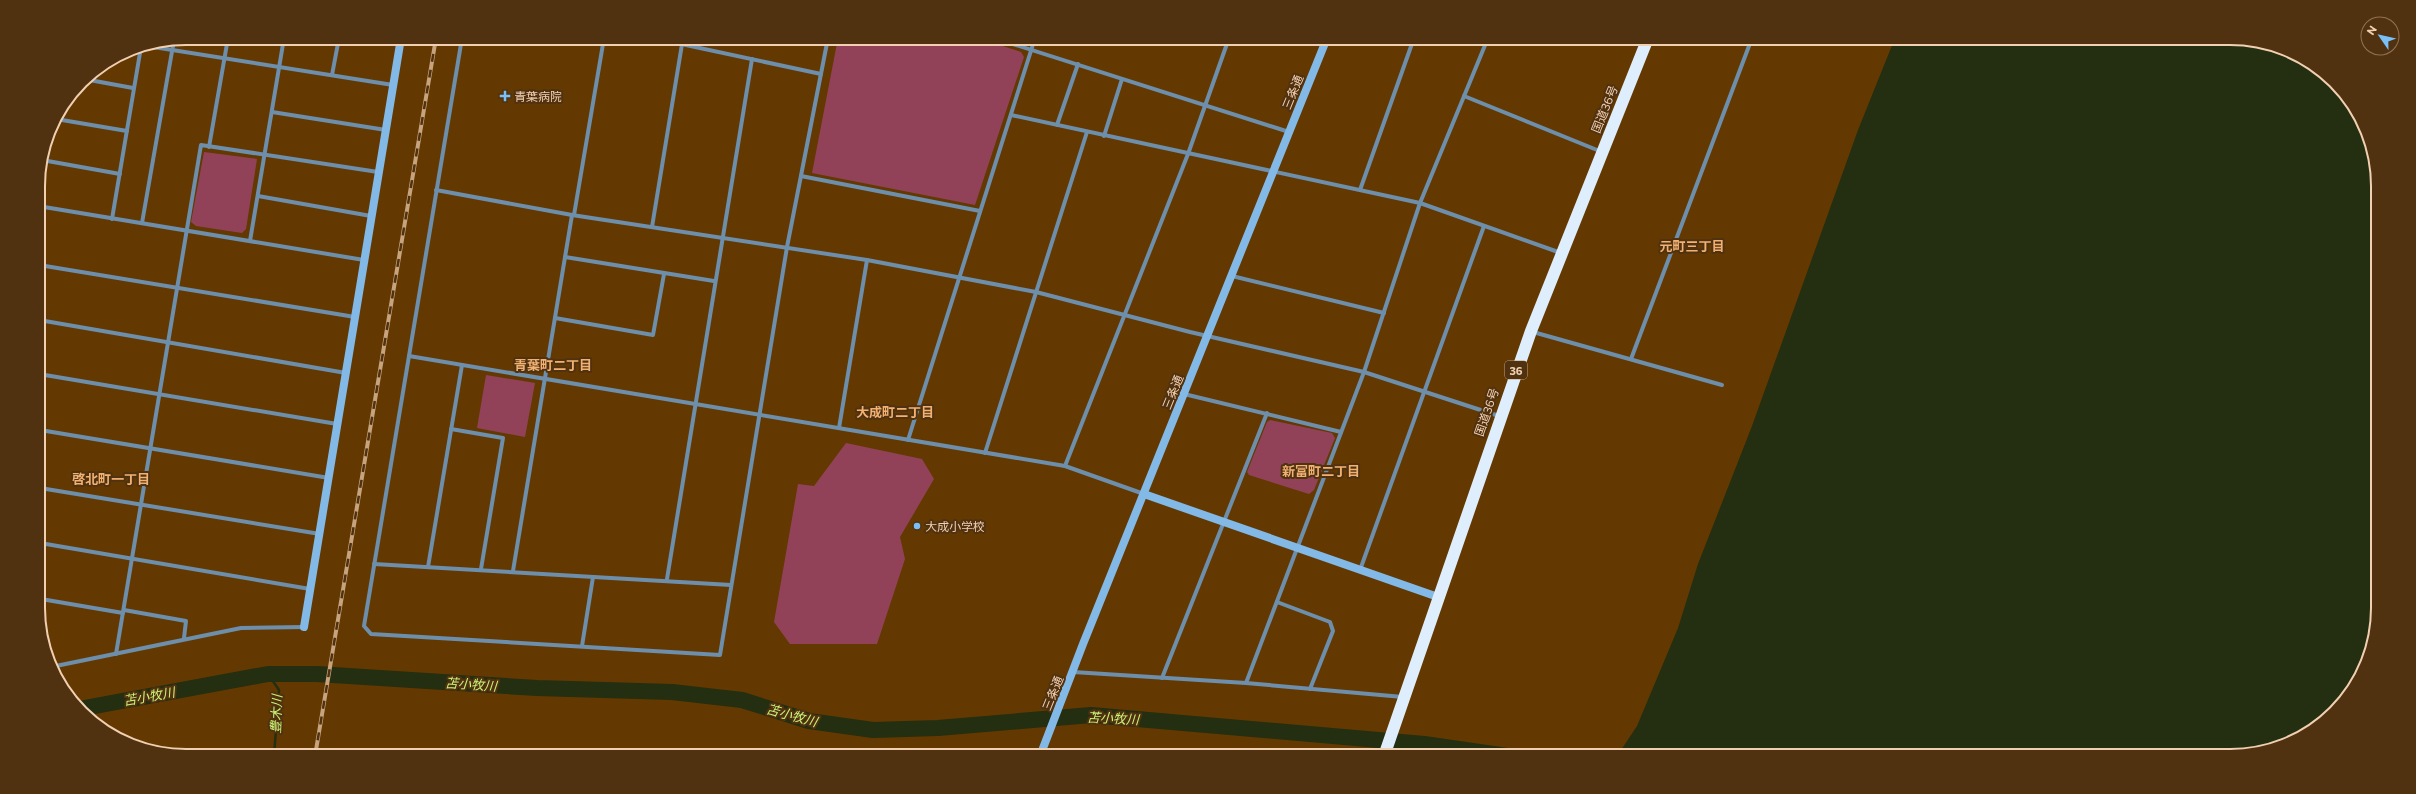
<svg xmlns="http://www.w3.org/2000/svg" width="2416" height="794" viewBox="0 0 2416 794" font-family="Commissioner,'Noto Sans JP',sans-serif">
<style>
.green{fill:#924258}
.water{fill:#242e10}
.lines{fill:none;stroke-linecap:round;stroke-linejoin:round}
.stream{stroke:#242e10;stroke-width:2.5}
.river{stroke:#242e10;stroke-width:16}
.street{stroke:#6d8fac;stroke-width:4}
.secondary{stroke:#82b9e7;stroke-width:8}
.highway{stroke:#deeefc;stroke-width:12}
.rail-casing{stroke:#c7a37e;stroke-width:4}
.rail{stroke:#513210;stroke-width:2.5;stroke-dasharray:8;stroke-linecap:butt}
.poi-dot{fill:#79bff8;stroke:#513210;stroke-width:1.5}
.labels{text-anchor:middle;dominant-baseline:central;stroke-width:4;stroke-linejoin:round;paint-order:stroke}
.shield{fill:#513210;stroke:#c1a181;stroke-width:1}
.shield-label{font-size:11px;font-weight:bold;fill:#f1d0b2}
.street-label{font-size:12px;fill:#f1d0b2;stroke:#513210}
.poi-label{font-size:12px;fill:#f1d0b2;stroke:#513210;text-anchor:start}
.neighbourhood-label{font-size:13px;font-weight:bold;fill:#f0b173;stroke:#513210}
.water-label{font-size:13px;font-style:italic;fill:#ccf679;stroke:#513210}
.rim{fill:none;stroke:#f1d0b2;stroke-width:2}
</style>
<rect width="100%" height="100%" fill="#633901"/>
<g class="green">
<path d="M 838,38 L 978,38 L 1021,52 L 1024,57 L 975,205 L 812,173 Z"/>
<path d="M 204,152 L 257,159 L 246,229 L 242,233 L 196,226 L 191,222 Z"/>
<path d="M 486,375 L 535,383 L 525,437 L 477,428 Z"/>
<path d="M 1270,420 L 1332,433 L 1335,438 L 1314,490 L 1309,494 L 1249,475 L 1247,472 L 1267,422 Z"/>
<path d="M 846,443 L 922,459 L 934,479 L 900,537 L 905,559 L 877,644 L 790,644 L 774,622 L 798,484 L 814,486 Z"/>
</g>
<path class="water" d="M 1895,38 L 2230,38 L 2269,43 L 2304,58 L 2341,88 L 2363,121 L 2375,157 L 2373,647 L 2353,691 L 2320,725 L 2278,748 L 2240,756 L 1617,756 L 1637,726 L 1678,628 L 1698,564 L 1752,426 L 1858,130 Z"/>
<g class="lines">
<path class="stream" d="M 268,674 L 279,690 L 274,756"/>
<path class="river" d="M 79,709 L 268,674 L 317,674 L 537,688 L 672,692 L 742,700 L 809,721 L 873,730 L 938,728 L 1091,715 L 1424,744 L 1507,756"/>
<g class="street">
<path d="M 462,38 L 364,626 L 371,634 L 720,655 L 787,247 L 828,38"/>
<path d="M 653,38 L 821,74"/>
<path d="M 994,38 L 1289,132"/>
<path d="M 147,46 L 393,85"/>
<path d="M 332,75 L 339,38"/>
<path d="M 84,79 L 133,88"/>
<path d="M 1464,96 L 1602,152"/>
<path d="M 272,112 L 386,130"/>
<path d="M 1011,115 L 1420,203 L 1561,253"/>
<path d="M 56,119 L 127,131"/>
<path d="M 1057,125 L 1078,64"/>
<path d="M 1104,136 L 1122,79"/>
<path d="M 209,147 L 228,38"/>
<path d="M 42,160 L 120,174"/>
<path d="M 801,176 L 980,211"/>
<path d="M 436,190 L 572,215 L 867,260 L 1036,292 L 1190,332 L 1364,372 L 1499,416"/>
<path d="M 1360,190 L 1414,38"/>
<path d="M 258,196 L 371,216"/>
<path d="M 38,206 L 364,260"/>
<path d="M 574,215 L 604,38"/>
<path d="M 112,219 L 141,47"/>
<path d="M 142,223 L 174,40"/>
<path d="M 652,227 L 683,38"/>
<path d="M 250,241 L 284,38"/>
<path d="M 565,257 L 714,281"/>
<path d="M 39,265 L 355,317"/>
<path d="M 1232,276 L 1384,313"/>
<path d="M 555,318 L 653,335 L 664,274"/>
<path d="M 39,320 L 346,373"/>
<path d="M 1533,332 L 1722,385"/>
<path d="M 409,356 L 1065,466 L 1144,494"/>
<path d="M 1631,359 L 1752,38"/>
<path d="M 39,374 L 337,424"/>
<path d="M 1184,394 L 1341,432"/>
<path d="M 839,428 L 867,260"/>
<path d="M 451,429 L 503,438 L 481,569"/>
<path d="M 40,430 L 329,478"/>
<path d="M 908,440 L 1035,38"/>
<path d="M 985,453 L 1087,132"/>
<path d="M 1065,466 L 1188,154 L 1229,38"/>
<path d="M 40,488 L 320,534"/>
<path d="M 40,543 L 310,589"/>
<path d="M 374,564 L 731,585"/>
<path d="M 428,567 L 462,365"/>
<path d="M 1360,570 L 1484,226"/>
<path d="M 513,571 L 572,215"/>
<path d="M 667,579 L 752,59"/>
<path d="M 41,599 L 123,613"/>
<path d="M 1277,602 L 1330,622 L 1333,631 L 1310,689"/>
<path d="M 124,610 L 186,621 L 184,638"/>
<path d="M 582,646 L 593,577"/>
<path d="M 116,654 L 201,145 L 378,172"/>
<path d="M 51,667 L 241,628 L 304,627"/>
<path d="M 1073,672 L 1246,683 L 1403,697"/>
<path d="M 1162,678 L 1267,413"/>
<path d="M 1246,683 L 1364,372 L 1420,203 L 1488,38"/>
</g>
<g class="secondary">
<path d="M 1144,494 L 1438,597"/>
<path d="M 304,627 L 401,38"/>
<path d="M 1040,756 L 1083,644 L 1327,38"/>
</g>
<path class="highway" d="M 1384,756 L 1531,331 L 1648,38"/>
<g class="rail-casing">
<path id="rail" d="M 315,756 L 436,38"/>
</g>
<use href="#rail" class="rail"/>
</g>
<g class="poi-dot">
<path d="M503 90h4v4h4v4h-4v4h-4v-4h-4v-4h4z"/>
<circle cx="917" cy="526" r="4"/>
</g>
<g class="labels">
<rect class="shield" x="1505" y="361" width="22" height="18" rx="3"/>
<g class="shield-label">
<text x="1516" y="370">36</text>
</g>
<g class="street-label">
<text transform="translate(1292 92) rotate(-68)">三条通</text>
<text transform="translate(1604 109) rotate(-68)">国道36号</text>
<text transform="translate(1172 392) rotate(-68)">三条通</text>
<text transform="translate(1486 412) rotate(-71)">国道36号</text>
<text transform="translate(1052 693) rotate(-68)">三条通</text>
</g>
<g class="poi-label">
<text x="514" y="96">青葉病院</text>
<text x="925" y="526">大成小学校</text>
</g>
<g class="neighbourhood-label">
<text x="1692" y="246">元町三丁目</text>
<text x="553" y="365">青葉町二丁目</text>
<text x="895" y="412">大成町二丁目</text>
<text x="1321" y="471">新富町二丁目</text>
<text x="111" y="479">啓北町一丁目</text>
</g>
<g class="water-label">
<text transform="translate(471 684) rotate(4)">苫小牧川</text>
<text transform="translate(149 696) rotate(-10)">苫小牧川</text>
<text transform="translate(276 714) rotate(-88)">豊木川</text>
<text transform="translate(792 715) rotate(15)">苫小牧川</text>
<text transform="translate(1113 718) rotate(3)">苫小牧川</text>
</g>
</g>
<path d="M0 0H2416V794H0ZM186 45H2230A141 141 0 0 1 2371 186V608A141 141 0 0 1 2230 749H186A141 141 0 0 1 45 608V186A141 141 0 0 1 186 45Z" fill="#513210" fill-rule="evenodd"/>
<path class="rim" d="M186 45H2230A141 141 0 0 1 2371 186V608A141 141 0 0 1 2230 749H186A141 141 0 0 1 45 608V186A141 141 0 0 1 186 45Z"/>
<g transform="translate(2380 36) rotate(304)"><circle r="19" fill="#513210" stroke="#917151"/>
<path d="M0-3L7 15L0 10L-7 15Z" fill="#79bff8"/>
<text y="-6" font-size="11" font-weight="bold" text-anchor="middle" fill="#f1d0b2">N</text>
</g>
</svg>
